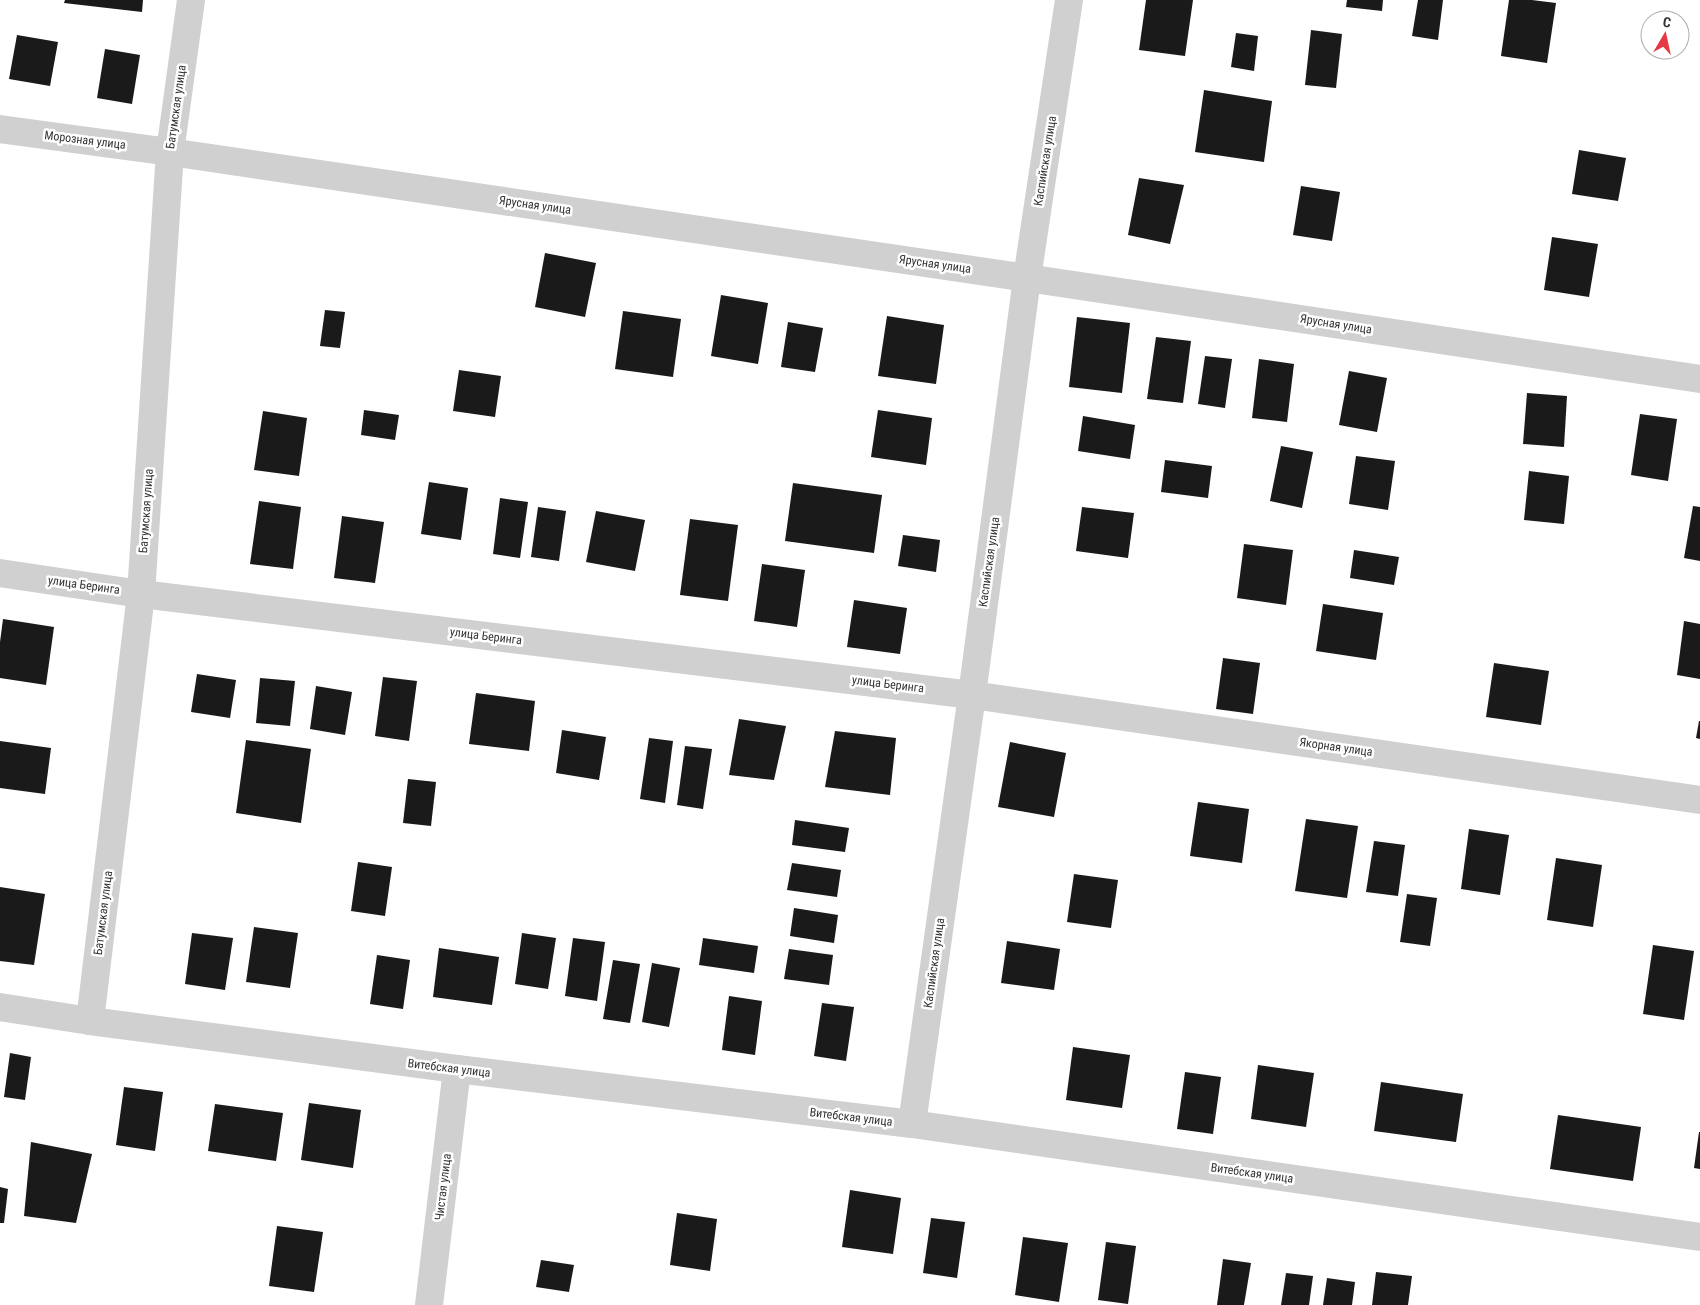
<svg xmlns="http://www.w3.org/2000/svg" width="1700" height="1305" viewBox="0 0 1700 1305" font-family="'Roboto Condensed',sans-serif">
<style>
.building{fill:#1a1a1a}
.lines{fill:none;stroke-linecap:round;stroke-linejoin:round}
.minor{stroke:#d0d0d0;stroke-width:28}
.labels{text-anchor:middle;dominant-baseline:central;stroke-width:5;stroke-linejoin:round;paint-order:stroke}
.street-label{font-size:12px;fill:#333;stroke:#fff}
</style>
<rect width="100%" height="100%" fill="#fff"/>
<g class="building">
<path d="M 65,0 L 143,0 L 142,12 L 64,3 Z"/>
<path d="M 1146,0 L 1193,0 L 1185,56 L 1139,50 Z"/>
<path d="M 1347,0 L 1383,0 L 1382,11 L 1346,7 Z"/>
<path d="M 1418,0 L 1443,0 L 1438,40 L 1412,36 Z"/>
<path d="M 1509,0 L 1532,0 L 1556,3 L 1547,63 L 1501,56 Z"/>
<path d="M 1311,30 L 1342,34 L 1336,88 L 1305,85 Z"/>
<path d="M 1236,33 L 1258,36 L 1254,71 L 1231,67 Z"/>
<path d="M 17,35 L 58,42 L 50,86 L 9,79 Z"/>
<path d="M 105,49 L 140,55 L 132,104 L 97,98 Z"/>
<path d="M 1204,90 L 1272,101 L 1264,162 L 1195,152 Z"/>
<path d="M 1579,150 L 1626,158 L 1618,201 L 1572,194 Z"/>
<path d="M 1139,178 L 1184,185 L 1170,244 L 1128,235 Z"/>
<path d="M 1301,186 L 1340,192 L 1332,241 L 1293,235 Z"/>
<path d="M 1552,237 L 1598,244 L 1589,297 L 1544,290 Z"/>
<path d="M 545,253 L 596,263 L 585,317 L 535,307 Z"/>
<path d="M 721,295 L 768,303 L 758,364 L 711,356 Z"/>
<path d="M 325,310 L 345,312 L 340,348 L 320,346 Z"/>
<path d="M 623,311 L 681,319 L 673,377 L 615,369 Z"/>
<path d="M 887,316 L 944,325 L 936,384 L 878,376 Z"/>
<path d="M 1077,317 L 1130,323 L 1122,393 L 1069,387 Z"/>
<path d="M 788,322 L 823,328 L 815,372 L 781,367 Z"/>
<path d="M 1156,337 L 1191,341 L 1183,403 L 1147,399 Z"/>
<path d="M 1205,356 L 1232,359 L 1225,408 L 1198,404 Z"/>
<path d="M 1259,359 L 1294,364 L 1287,422 L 1252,418 Z"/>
<path d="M 459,370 L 501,376 L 495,417 L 453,411 Z"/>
<path d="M 1349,371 L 1387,378 L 1377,432 L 1339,425 Z"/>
<path d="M 1527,393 L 1567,396 L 1564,447 L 1523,444 Z"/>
<path d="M 364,410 L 399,415 L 395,440 L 361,435 Z"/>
<path d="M 878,410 L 932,418 L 926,465 L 871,457 Z"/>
<path d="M 263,411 L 307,418 L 299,476 L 254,470 Z"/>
<path d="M 1640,414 L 1677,419 L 1668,481 L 1631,475 Z"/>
<path d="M 1083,416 L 1135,425 L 1130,459 L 1078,451 Z"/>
<path d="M 1281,446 L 1313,452 L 1302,508 L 1270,501 Z"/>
<path d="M 1356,456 L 1395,461 L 1388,510 L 1349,504 Z"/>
<path d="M 1165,460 L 1212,466 L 1208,498 L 1161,492 Z"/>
<path d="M 1529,471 L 1569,476 L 1564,524 L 1524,520 Z"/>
<path d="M 429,482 L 468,488 L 461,540 L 421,534 Z"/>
<path d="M 793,483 L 882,495 L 874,553 L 785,541 Z"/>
<path d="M 500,498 L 528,502 L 520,558 L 493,554 Z"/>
<path d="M 259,501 L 301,507 L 293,569 L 250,564 Z"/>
<path d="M 1693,506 L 1700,507 L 1700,561 L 1684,558 Z"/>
<path d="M 538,507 L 566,511 L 559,561 L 531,557 Z"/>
<path d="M 1082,507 L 1134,513 L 1128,558 L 1076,551 Z"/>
<path d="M 596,511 L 645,520 L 635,571 L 586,562 Z"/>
<path d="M 342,516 L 384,522 L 375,583 L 334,578 Z"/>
<path d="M 690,519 L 738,525 L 728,601 L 680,595 Z"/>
<path d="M 903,535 L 940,540 L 936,572 L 898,566 Z"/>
<path d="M 1244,544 L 1293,550 L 1286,605 L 1237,598 Z"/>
<path d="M 1354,550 L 1399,557 L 1394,585 L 1350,578 Z"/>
<path d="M 762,564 L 805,570 L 797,627 L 754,621 Z"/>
<path d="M 854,600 L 907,608 L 900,654 L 847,647 Z"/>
<path d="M 1323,604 L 1383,613 L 1376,660 L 1316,651 Z"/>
<path d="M 3,619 L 54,627 L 46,685 L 0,678 L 0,642 Z"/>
<path d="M 1684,621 L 1700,624 L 1700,679 L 1677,675 Z"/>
<path d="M 1223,658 L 1260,663 L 1253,714 L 1216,709 Z"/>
<path d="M 1494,663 L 1549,671 L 1541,725 L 1486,717 Z"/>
<path d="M 197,674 L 236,680 L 230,718 L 191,712 Z"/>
<path d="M 383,677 L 417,681 L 409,741 L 375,736 Z"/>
<path d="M 260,678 L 295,681 L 290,726 L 256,723 Z"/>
<path d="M 316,686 L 352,692 L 345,735 L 310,729 Z"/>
<path d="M 476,693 L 535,701 L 529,751 L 469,744 Z"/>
<path d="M 739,719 L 786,726 L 774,780 L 729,775 Z"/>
<path d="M 1699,721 L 1700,721 L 1700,739 L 1696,738 Z"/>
<path d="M 562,730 L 606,737 L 599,780 L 556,773 Z"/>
<path d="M 835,731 L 896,738 L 890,795 L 825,787 Z"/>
<path d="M 649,738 L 673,741 L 665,803 L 640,799 Z"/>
<path d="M 246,740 L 311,749 L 301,823 L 236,813 Z"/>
<path d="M 0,741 L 51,748 L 45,794 L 0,788 Z"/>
<path d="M 1010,742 L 1066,753 L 1054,817 L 998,807 Z"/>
<path d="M 685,746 L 712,749 L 703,809 L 677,805 Z"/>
<path d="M 408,779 L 436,782 L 431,826 L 403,823 Z"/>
<path d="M 1198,802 L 1249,809 L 1242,863 L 1190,856 Z"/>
<path d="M 1306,819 L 1358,826 L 1347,898 L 1295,891 Z"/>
<path d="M 795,820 L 849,828 L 845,852 L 792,845 Z"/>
<path d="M 1469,829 L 1509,835 L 1500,895 L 1461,889 Z"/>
<path d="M 1374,841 L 1405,845 L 1398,896 L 1366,892 Z"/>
<path d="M 1556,858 L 1602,865 L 1593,927 L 1547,920 Z"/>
<path d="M 358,862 L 392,867 L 385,916 L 351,911 Z"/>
<path d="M 792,863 L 841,870 L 837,897 L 787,890 Z"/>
<path d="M 1074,874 L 1118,880 L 1111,928 L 1067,922 Z"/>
<path d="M 0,887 L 45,894 L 34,965 L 0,961 Z"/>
<path d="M 1407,894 L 1437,898 L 1430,946 L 1400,942 Z"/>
<path d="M 794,908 L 838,915 L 834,943 L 790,936 Z"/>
<path d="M 254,927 L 298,933 L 290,988 L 246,982 Z"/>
<path d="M 192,933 L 233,938 L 225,990 L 185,984 Z"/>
<path d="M 522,933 L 556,938 L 548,989 L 515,984 Z"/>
<path d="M 573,938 L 605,942 L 597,1001 L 565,996 Z"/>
<path d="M 703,938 L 758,946 L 754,973 L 699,965 Z"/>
<path d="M 1007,941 L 1060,949 L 1054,990 L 1001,983 Z"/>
<path d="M 1653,945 L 1694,951 L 1684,1020 L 1643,1014 Z"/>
<path d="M 439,948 L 499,957 L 492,1005 L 433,997 Z"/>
<path d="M 789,949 L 833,955 L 829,985 L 784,979 Z"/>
<path d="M 377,955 L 410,960 L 403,1009 L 370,1004 Z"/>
<path d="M 613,960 L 640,964 L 630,1023 L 603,1019 Z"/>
<path d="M 652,963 L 680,968 L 669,1027 L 642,1022 Z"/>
<path d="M 729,996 L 762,1001 L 755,1055 L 722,1050 Z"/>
<path d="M 822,1003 L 854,1007 L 846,1061 L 814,1056 Z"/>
<path d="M 1073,1047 L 1130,1055 L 1122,1108 L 1066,1100 Z"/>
<path d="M 10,1053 L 31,1057 L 25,1100 L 4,1097 Z"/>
<path d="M 1258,1065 L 1314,1073 L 1306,1127 L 1251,1119 Z"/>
<path d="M 1185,1072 L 1221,1077 L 1213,1134 L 1177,1129 Z"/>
<path d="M 1381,1082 L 1463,1094 L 1456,1142 L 1374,1131 Z"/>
<path d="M 124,1087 L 163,1092 L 155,1151 L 116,1145 Z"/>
<path d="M 309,1103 L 361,1110 L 353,1168 L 301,1160 Z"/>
<path d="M 215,1104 L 283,1113 L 276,1161 L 208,1151 Z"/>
<path d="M 1558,1115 L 1641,1127 L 1633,1181 L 1550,1169 Z"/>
<path d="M 1699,1132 L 1700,1132 L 1700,1169 L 1694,1168 Z"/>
<path d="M 31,1142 L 92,1154 L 76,1223 L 24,1216 Z"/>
<path d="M 0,1187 L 8,1189 L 4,1223 L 0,1223 Z"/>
<path d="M 850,1190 L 901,1198 L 893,1254 L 842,1247 Z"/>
<path d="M 677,1213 L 717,1219 L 710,1271 L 670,1265 Z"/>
<path d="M 931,1218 L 965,1222 L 957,1278 L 923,1273 Z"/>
<path d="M 277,1226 L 323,1232 L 314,1292 L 269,1286 Z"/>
<path d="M 1023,1237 L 1068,1243 L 1059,1302 L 1015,1295 Z"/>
<path d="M 1106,1242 L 1136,1246 L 1128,1304 L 1098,1300 Z"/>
<path d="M 1223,1259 L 1251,1263 L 1244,1305 L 1217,1305 Z"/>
<path d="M 541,1260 L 574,1265 L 569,1292 L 536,1287 Z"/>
<path d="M 1376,1272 L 1412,1276 L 1408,1305 L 1372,1305 Z"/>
<path d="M 1286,1273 L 1313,1276 L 1309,1305 L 1281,1305 Z"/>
<path d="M 1327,1278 L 1355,1282 L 1352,1305 L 1323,1305 Z"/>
</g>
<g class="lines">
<g class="minor">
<path d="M 0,129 L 170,152 L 1027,278 L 1700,379"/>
<path d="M 0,573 L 141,594 L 972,695 L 1700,800"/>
<path d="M 0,1007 L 90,1021 L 457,1069 L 912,1124 L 1700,1237"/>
<path d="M 90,1021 L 141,594 L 170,152 L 191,0"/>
<path d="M 912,1124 L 972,695 L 1027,278 L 1069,0"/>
<path d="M 429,1305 L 457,1069"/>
</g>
</g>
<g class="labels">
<g class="street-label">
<text transform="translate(176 107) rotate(-82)">Батумская улица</text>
<text transform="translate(85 140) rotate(7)">Морозная улица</text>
<text transform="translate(1045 161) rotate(-81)">Каспийская улица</text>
<text transform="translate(535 205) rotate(8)">Ярусная улица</text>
<text transform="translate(935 264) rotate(8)">Ярусная улица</text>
<text transform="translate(1336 324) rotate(9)">Ярусная улица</text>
<text transform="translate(146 511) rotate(-86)">Батумская улица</text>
<text transform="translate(989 562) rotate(-82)">Каспийская улица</text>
<text transform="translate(84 585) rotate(8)">улица Беринга</text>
<text transform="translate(486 636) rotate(7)">улица Беринга</text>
<text transform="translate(888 684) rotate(7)">улица Беринга</text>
<text transform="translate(1336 747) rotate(8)">Якорная улица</text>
<text transform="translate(103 913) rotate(-83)">Батумская улица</text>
<text transform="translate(934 963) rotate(-82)">Каспийская улица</text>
<text transform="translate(449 1068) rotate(7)">Витебская улица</text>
<text transform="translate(851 1117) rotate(7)">Витебская улица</text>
<text transform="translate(1252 1173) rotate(8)">Витебская улица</text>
<text transform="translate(443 1187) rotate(-83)">Чистая улица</text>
</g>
</g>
<g transform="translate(1665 35) rotate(9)"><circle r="24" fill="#ffffff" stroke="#adadad"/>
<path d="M0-4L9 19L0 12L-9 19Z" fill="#e63946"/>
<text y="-8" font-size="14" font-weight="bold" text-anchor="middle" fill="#333333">С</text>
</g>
</svg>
